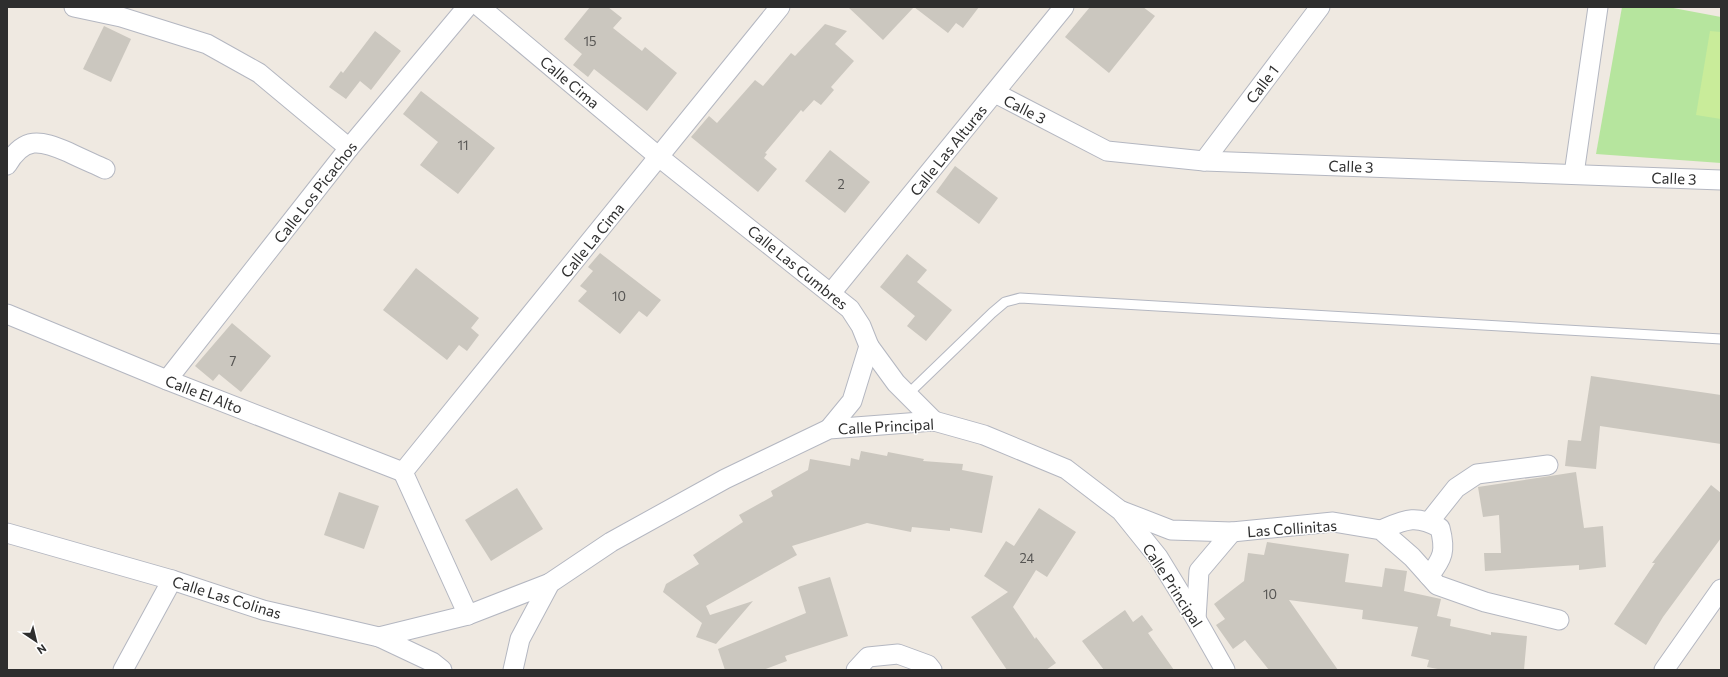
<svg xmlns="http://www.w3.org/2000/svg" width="1728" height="677" viewBox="0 0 1728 677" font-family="Commissioner,sans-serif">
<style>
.green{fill:#b6e59e}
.pitch{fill:#c9ec9a}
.building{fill:#cbc7bf}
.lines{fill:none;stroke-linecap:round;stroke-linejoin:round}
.service-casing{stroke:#b4b7c1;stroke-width:11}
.minor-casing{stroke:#b4b7c1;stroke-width:21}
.service{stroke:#fff;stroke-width:9}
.minor{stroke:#fff;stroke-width:19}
.labels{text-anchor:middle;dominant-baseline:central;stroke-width:3;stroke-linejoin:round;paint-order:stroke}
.number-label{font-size:13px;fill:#555452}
.street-label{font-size:15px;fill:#2e2e2e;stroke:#fff}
</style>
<rect width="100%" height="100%" fill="#efe9e1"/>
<path class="green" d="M 1622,7 L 1668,7 L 1721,17 L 1721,163 L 1596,154 Z"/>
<path class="pitch" d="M 1710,31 L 1721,32 L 1721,119 L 1696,115 Z"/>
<g class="building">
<path d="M 590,7 L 608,7 L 622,18 L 613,28 L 642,51 L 645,47 L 677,73 L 647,111 L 594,69 L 588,77 L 573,65 L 582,54 L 564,39 Z"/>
<path d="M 848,7 L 914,7 L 883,40 Z"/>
<path d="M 914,7 L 979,7 L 963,28 L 956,23 L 948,33 Z"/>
<path d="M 1090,7 L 1143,7 L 1155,16 L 1109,73 L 1065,37 Z"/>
<path d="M 825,24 L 847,31 L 835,44 L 854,61 L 831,87 L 834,90 L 821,105 L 814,100 L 803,112 L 801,110 L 765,153 L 767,154 L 764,158 L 777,169 L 758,192 L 691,137 L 709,116 L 717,123 L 755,80 L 763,86 L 791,53 L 795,56 Z"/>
<path d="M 104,26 L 131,39 L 111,82 L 83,69 Z"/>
<path d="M 375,31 L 401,51 L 371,90 L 360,81 L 346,99 L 329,87 L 341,71 L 343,73 Z"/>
<path d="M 421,91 L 495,148 L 458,194 L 420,165 L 438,142 L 403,114 Z"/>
<path d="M 830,150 L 870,182 L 845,213 L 805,181 Z"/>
<path d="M 955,166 L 998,198 L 979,224 L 936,192 Z"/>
<path d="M 600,253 L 661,300 L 647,317 L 639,311 L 620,334 L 578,301 L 587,291 L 580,286 L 593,271 L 588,267 Z"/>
<path d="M 907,254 L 927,270 L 917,282 L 952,310 L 926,341 L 907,326 L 915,316 L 880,287 Z"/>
<path d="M 416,268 L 479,318 L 471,328 L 479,335 L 467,351 L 459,345 L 447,360 L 383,310 Z"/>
<path d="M 232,323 L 271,356 L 241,392 L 219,374 L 213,381 L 195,366 Z"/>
<path d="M 1591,376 L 1721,395 L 1721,444 L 1600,426 L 1596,469 L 1565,466 L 1568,440 L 1581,441 Z"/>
<path d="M 861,451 L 887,456 L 888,452 L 924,459 L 923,461 L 963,464 L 962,470 L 993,476 L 982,533 L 950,528 L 950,531 L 912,527 L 911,532 L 867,523 L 792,546 L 797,555 L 706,606 L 710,615 L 753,601 L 716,644 L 696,637 L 702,623 L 663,592 L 666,584 L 699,564 L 693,555 L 743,522 L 739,515 L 773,496 L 771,491 L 808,470 L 810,459 L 850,466 L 851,458 L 859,460 Z"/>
<path d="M 1576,472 L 1584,528 L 1603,526 L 1606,567 L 1579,570 L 1579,565 L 1485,571 L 1484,553 L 1501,553 L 1499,515 L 1483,517 L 1478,487 Z"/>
<path d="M 1711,485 L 1721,493 L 1721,538 L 1663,617 L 1646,645 L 1614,624 L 1655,563 L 1652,563 Z"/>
<path d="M 517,488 L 543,529 L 491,561 L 465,520 Z"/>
<path d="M 339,492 L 379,506 L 364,549 L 324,535 Z"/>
<path d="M 1039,508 L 1076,532 L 1047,577 L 1036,570 L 1013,607 L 1035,639 L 1036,637 L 1056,663 L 1046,670 L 1007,670 L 971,617 L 1008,592 L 984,576 L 1006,541 L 1014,546 Z"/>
<path d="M 1267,542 L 1349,554 L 1345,582 L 1382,587 L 1385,568 L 1407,571 L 1404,591 L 1441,599 L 1437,616 L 1451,619 L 1450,626 L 1491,635 L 1491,632 L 1527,636 L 1524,670 L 1443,670 L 1427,667 L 1429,660 L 1411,656 L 1418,627 L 1362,619 L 1363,610 L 1289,600 L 1338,670 L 1269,670 L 1245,640 L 1233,649 L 1216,625 L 1225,619 L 1214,604 L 1244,581 L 1248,553 L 1264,555 Z"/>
<path d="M 830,577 L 848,636 L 785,656 L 787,661 L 763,670 L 725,670 L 718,649 L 806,613 L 798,587 Z"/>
<path d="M 1125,610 L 1133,622 L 1142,615 L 1153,630 L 1148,633 L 1174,670 L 1104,670 L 1082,641 Z"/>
</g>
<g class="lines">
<g class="service-casing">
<path id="service" d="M 908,394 L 992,313 L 1005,302 L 1020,298 L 1721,339"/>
</g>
<g class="minor-casing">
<g id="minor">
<path d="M 74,7 L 121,17 L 207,44 L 259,73 L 349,148"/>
<path d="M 480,7 L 659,157 L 850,309 L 861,326 L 869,346 L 852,401 L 829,429"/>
<path d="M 995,93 L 1107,151 L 1204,161 L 1721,180"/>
<path d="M 1204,161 L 1320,7"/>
<path d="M 7,165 C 24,136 40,140 68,152 C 80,158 92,163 105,169"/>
<path d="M 1574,174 L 1598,7"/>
<path d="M 831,293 L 1064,7"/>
<path d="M 7,314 L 167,380 L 403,472"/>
<path d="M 869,346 L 896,383 L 934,421"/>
<path d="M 167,380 L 349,148 L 467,7"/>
<path d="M 403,472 L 780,7"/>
<path d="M 403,472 L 468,615"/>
<path d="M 1122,511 L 1171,530 L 1232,532 L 1333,522 L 1381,530 L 1412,557 L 1437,585 L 1485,602 L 1559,620"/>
<path d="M 1429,522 L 1456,488 L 1477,474 L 1548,465"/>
<path d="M 1381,530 C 1405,520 1415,514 1440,528 C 1446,551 1443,558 1429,576"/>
<path d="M 7,533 L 172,580 L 263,610 L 379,637 L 432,662 L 442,670"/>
<path d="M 1196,619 L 1199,571 L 1232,532"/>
<path d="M 379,637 L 468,615 L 550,583"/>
<path d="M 123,670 L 172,580"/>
<path d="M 513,670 L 520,639 L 550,583 L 611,542 L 725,479 L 829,429 L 934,421 L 984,435 L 1066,469 L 1121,511 L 1158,557 L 1196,619 L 1225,670"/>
<path d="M 856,670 L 868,657 L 898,654 L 928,665 L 932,670"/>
<path d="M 1664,670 L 1721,589"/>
</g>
</g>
<use href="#service" class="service"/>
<use href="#minor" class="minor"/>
</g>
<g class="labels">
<g class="number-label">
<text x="590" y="41">15</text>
<text x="463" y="145">11</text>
<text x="841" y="184">2</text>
<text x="619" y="296">10</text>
<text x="233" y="361">7</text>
<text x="1027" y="558">24</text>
<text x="1270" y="594">10</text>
</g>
<g class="street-label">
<text transform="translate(570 82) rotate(40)">Calle Cima</text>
<text transform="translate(1262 84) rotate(-53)">Calle 1</text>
<text transform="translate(1025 109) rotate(27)">Calle 3</text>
<text transform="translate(948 150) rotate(-51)">Calle Las Alturas</text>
<text transform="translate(1351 166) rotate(2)">Calle 3</text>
<text transform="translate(1674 178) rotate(2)">Calle 3</text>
<text transform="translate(315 192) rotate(-52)">Calle Los Picachos</text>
<text transform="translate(592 240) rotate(-51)">Calle La Cima</text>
<text transform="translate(798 267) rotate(39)">Calle Las Cumbres</text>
<text transform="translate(204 394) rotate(21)">Calle El Alto</text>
<text transform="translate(886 426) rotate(-3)">Calle Principal</text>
<text transform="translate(1292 528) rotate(-4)">Las Collinitas</text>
<text transform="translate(1173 585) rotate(57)">Calle Principal</text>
<text transform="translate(227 597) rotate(17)">Calle Las Colinas</text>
</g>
</g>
<rect width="1728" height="677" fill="none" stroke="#2e2e2e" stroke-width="16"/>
<g transform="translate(36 641) rotate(145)" stroke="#ffffff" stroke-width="3" paint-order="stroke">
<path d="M0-3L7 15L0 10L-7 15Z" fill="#2e2e2e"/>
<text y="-6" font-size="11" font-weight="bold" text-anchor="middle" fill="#2e2e2e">N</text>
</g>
</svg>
